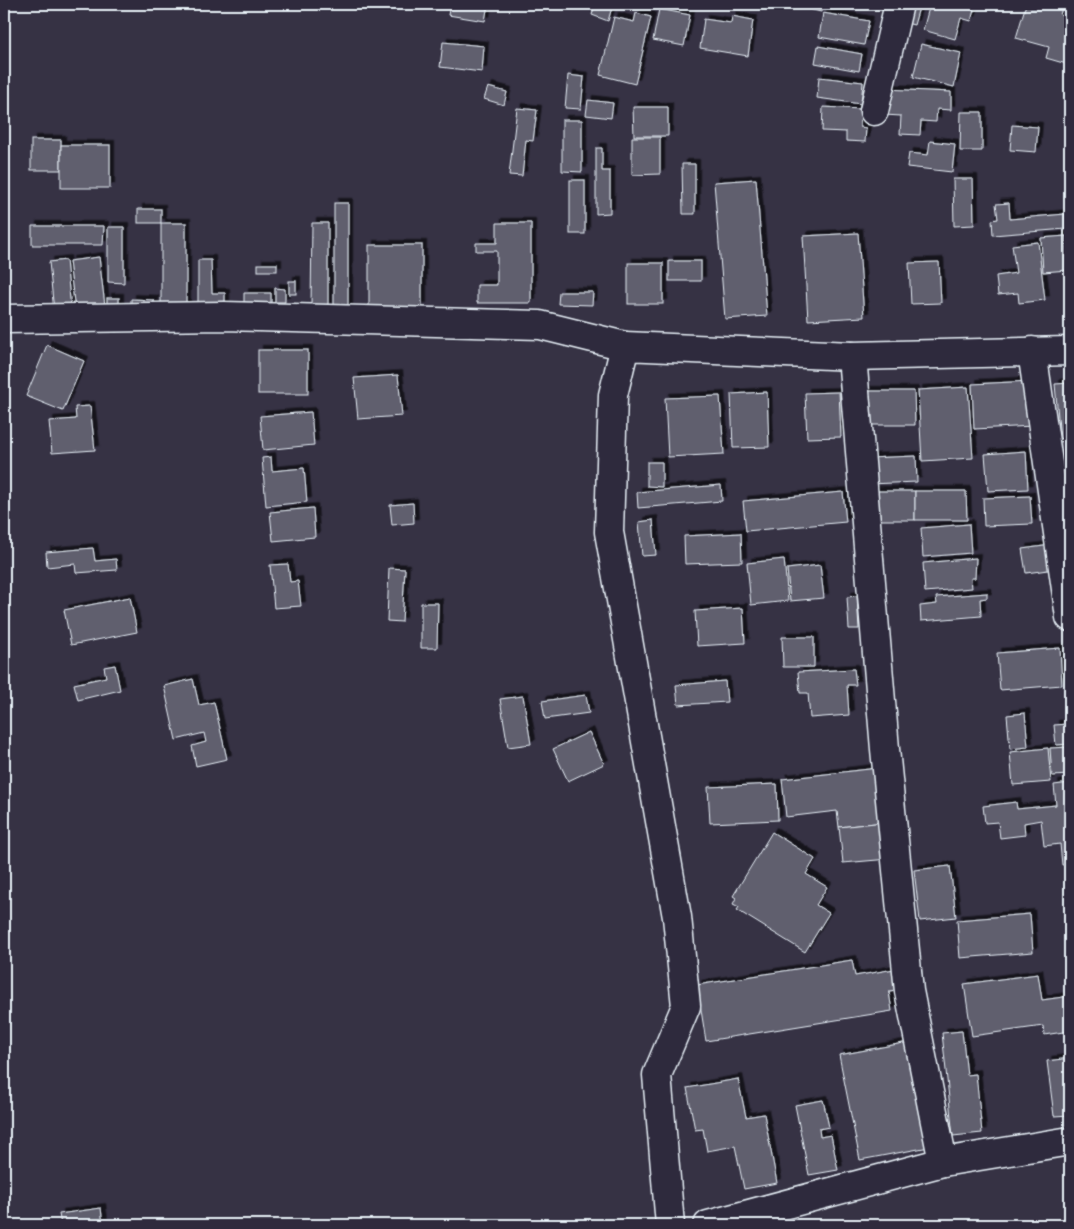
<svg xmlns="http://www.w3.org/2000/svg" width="1074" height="1229" viewBox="0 0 1074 1229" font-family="Sriracha,sans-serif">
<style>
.building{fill:#605e6e;stroke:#e8f1f8;filter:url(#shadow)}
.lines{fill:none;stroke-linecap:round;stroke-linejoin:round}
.minor-casing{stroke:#e8f1f8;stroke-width:31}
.minor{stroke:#2f2a3d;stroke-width:28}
</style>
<defs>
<filter id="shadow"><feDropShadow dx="4.5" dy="-4.5" stdDeviation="0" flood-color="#0009"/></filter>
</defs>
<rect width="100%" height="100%" fill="#363244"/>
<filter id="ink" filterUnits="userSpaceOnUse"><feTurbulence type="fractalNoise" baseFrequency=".02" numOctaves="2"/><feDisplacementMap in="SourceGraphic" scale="10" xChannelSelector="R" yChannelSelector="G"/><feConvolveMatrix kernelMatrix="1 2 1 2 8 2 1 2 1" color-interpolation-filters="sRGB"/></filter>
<g filter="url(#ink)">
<g class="building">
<path d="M 450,4 L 488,4 L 485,21 L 448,15 Z"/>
<path d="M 595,4 L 613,4 L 608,21 L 592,15 Z"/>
<path d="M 806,4 L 823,4 L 821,12 L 805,8 Z"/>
<path d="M 907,4 L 920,4 L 914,25 L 902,22 Z"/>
<path d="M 930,4 L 953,4 L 974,10 L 971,21 L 961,18 L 955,39 L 923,30 Z"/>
<path d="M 1026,4 L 1063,4 L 1060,15 L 1070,18 L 1070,65 L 1046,58 L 1049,47 L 1016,38 Z"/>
<path d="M 659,9 L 690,15 L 684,46 L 653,40 Z"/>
<path d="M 636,13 L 651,17 L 635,84 L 600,75 L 614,17 L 634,22 Z"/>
<path d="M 823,13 L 869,21 L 864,45 L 819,37 Z"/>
<path d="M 732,16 L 753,20 L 748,56 L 700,48 L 704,19 L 731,23 Z"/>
<path d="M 443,42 L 484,46 L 482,72 L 440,67 Z"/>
<path d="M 921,44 L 961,53 L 954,87 L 913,77 Z"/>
<path d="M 818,46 L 862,54 L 859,71 L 815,63 Z"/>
<path d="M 568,75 L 584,77 L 581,109 L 565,108 Z"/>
<path d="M 819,77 L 863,82 L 861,104 L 817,98 Z"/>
<path d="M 488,87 L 507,92 L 504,105 L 484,99 Z"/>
<path d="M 885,89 L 951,92 L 951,110 L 937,109 L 936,122 L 921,121 L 920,135 L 900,134 L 901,116 L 884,115 Z"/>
<path d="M 588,100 L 613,103 L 611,118 L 586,115 Z"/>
<path d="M 633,107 L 668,107 L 668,136 L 634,136 Z"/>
<path d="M 823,107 L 861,109 L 860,127 L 866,128 L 865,142 L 846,141 L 846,132 L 822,131 Z"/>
<path d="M 517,108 L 537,110 L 533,141 L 526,140 L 522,176 L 509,175 Z"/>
<path d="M 961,112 L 982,112 L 982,151 L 960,151 Z"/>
<path d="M 562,120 L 582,120 L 582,172 L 562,171 Z"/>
<path d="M 1012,125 L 1038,127 L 1036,152 L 1010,150 Z"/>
<path d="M 632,137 L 660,137 L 660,174 L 632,175 Z"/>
<rect x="31" y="140" width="30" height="30"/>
<path d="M 930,141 L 955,144 L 952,172 L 907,167 L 909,153 L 928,155 Z"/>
<rect x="61" y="145" width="49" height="43"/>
<path d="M 596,148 L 602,148 L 602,171 L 610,171 L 610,213 L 596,214 Z"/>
<path d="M 682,164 L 695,164 L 695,214 L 683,214 Z"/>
<path d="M 756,179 L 767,316 L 725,319 L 714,182 Z"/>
<path d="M 953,179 L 973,179 L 974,225 L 954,226 Z"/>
<rect x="570" y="180" width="15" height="54"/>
<rect x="334" y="203" width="14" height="105"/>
<path d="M 1009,203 L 1010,219 L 1065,214 L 1066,229 L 993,235 L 992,220 L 998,219 L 996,204 Z"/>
<rect x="138" y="209" width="23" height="14"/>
<rect x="161" y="223" width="25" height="83"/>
<path d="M 312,223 L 328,223 L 328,307 L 311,307 Z"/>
<path d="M 497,223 L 531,223 L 531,303 L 477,303 L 477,285 L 497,285 L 497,251 L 476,251 L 476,243 L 497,243 Z"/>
<path d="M 32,226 L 104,226 L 103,245 L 32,245 Z"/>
<path d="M 108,227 L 124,227 L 124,283 L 108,282 Z"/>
<path d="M 858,233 L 864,317 L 808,320 L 803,236 Z"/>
<path d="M 1066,236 L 1068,270 L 1043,272 L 1041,238 Z"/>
<path d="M 1038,242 L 1045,300 L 1019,303 L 1018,293 L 998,295 L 996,276 L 1016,273 L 1012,245 Z"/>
<rect x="369" y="245" width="53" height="62"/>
<path d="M 99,257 L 105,306 L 75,310 L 69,261 Z"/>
<path d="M 66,260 L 71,309 L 54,311 L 49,262 Z"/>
<path d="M 198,260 L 211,260 L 212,293 L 225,293 L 225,311 L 198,311 Z"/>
<rect x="669" y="261" width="32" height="20"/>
<path d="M 939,262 L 941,303 L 911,304 L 909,263 Z"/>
<rect x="628" y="263" width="35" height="41"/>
<rect x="258" y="264" width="19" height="7"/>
<rect x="289" y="281" width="7" height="13"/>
<path d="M 275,288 L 285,289 L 285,302 L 275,302 Z"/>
<path d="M 559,292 L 593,292 L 592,305 L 558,304 Z"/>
<path d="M 244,293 L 271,293 L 271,306 L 244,305 Z"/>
<rect x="107" y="298" width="12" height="9"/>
<path d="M 131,299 L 154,300 L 154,307 L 131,307 Z"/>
<path d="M 47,345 L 84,361 L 63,411 L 26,396 Z"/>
<rect x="258" y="350" width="50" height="44"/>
<path d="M 398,375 L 402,416 L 358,419 L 354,378 Z"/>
<path d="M 1032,381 L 1034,426 L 974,429 L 972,384 Z"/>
<path d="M 1070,383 L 1070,438 L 1060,439 L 1055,384 Z"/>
<path d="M 968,387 L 973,458 L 922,461 L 918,390 Z"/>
<path d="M 864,391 L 914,391 L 915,425 L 864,425 Z"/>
<path d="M 767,392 L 769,447 L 733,448 L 731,394 Z"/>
<path d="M 839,392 L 841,437 L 807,438 L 805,393 Z"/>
<path d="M 720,396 L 724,454 L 668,457 L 665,398 Z"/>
<path d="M 90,406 L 95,450 L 52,453 L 49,421 L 76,419 L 75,407 Z"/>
<path d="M 311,412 L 314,445 L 263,450 L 260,416 Z"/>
<path d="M 1070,441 L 1070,492 L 1060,493 L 1055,442 Z"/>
<path d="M 1026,451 L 1028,489 L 988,491 L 985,454 Z"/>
<path d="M 916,456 L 917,482 L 869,484 L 868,458 Z"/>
<path d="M 271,457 L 272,471 L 304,468 L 307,502 L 266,506 L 262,458 Z"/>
<path d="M 647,462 L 662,462 L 662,487 L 647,486 Z"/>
<path d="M 721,485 L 722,501 L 638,508 L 637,492 Z"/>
<rect x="873" y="491" width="42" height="29"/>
<path d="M 915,491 L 966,491 L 967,520 L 915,520 Z"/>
<path d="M 843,492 L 846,522 L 746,531 L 743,501 Z"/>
<path d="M 1030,496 L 1032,524 L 984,526 L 983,498 Z"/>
<path d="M 413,503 L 414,523 L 392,525 L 390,505 Z"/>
<path d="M 313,508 L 315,537 L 273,541 L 270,512 Z"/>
<path d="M 653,520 L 656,555 L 642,556 L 639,522 Z"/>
<path d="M 969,524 L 971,553 L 923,557 L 921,528 Z"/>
<path d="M 741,533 L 742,562 L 685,564 L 684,536 Z"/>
<path d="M 1051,545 L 1055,569 L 1026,573 L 1022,549 Z"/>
<path d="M 93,548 L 95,561 L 116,559 L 117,570 L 76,573 L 75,564 L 47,567 L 46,552 Z"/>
<path d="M 976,558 L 975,578 L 971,578 L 972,588 L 925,592 L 923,563 Z"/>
<path d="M 784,559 L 788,601 L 751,605 L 747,563 Z"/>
<path d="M 288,564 L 290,582 L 298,581 L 301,606 L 274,608 L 270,565 Z"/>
<path d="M 820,565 L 824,598 L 790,601 L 787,569 Z"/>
<path d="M 389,568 L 405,569 L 402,622 L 387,621 Z"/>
<path d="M 987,593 L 987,598 L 980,599 L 981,616 L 921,621 L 920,606 L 937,604 L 936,597 Z"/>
<path d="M 857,596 L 859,629 L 849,629 L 847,597 Z"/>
<path d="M 130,597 L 137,632 L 71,645 L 64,610 Z"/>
<path d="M 421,603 L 438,603 L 437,648 L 421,648 Z"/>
<path d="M 743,608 L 745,643 L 697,646 L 695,611 Z"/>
<path d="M 782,637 L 814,637 L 814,667 L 783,667 Z"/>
<path d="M 1060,648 L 1062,685 L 1000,690 L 997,653 Z"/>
<path d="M 115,665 L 120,690 L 78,700 L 74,684 L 106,677 L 104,667 Z"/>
<path d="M 854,669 L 856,685 L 847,685 L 849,715 L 810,718 L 808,693 L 800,693 L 798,672 Z"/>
<path d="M 193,679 L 199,705 L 214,702 L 227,759 L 196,766 L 192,746 L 206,742 L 204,733 L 176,740 L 164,686 Z"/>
<path d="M 725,681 L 727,702 L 678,705 L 676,685 Z"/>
<path d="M 586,695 L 589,713 L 545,719 L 542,701 Z"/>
<path d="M 523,696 L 531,744 L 508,747 L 500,699 Z"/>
<path d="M 1025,713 L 1028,747 L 1010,749 L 1007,715 Z"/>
<path d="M 1068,724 L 1070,744 L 1056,745 L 1054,725 Z"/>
<path d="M 589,732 L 604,764 L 568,781 L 553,749 Z"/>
<path d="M 1070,747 L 1070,775 L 1052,776 L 1050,748 Z"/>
<path d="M 1048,748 L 1051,782 L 1013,785 L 1010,752 Z"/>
<path d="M 878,768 L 884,822 L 839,827 L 837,811 L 786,817 L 782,779 Z"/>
<path d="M 1070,783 L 1070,864 L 1062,865 L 1060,844 L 1044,846 L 1041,820 L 1024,823 L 1025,835 L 1000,838 L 998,822 L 985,823 L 983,806 L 1016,802 L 1017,809 L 1056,805 L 1054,785 Z"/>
<path d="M 777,784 L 778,820 L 710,823 L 708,787 Z"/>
<path d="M 884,822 L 889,859 L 843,863 L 839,827 Z"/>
<path d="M 772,832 L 815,859 L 806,874 L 827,887 L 816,905 L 829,913 L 805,952 L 737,910 L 739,907 L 733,904 L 736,898 L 733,896 Z"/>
<path d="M 950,866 L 956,917 L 920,921 L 914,870 Z"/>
<path d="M 1030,914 L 1033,952 L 960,958 L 957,920 Z"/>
<path d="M 852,960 L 855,976 L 900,968 L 904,990 L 889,992 L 892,1011 L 706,1041 L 697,985 Z"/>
<path d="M 1038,974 L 1042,1000 L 1070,996 L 1070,1031 L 1044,1035 L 1043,1026 L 972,1036 L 964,984 Z"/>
<path d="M 962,1031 L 967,1075 L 976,1074 L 982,1133 L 953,1136 L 942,1033 Z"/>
<path d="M 909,1042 L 929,1147 L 860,1160 L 839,1055 Z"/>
<path d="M 1070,1058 L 1070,1115 L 1054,1116 L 1047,1061 Z"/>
<path d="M 738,1079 L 746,1117 L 764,1114 L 777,1183 L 744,1189 L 735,1146 L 707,1151 L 703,1129 L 695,1130 L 687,1088 Z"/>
<path d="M 823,1100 L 829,1127 L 819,1129 L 820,1137 L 831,1135 L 838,1170 L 809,1175 L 795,1105 Z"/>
<path d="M 101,1208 L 103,1225 L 61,1225 L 59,1214 Z"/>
</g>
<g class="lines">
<g class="minor-casing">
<g id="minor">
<path d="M 874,111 L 899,4"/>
<path d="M 4,319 L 224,316 L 540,325 L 625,346"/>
<path d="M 1032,351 L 1070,617"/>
<path d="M 852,356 L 885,749 L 909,991 L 943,1162"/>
<path d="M 670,1225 L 657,1075 L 686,1006 L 677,917 L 609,532 L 613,395 L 625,346 L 852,356 L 1070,351"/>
<path d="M 708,1225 L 943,1162 L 1070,1141"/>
</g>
</g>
<use href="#minor" class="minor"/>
</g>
</g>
<rect width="1074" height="1229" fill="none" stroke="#2f2a3d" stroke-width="20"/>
<rect x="10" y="10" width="1054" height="1209" fill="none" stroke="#e8f1f8" stroke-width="2" filter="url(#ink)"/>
</svg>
